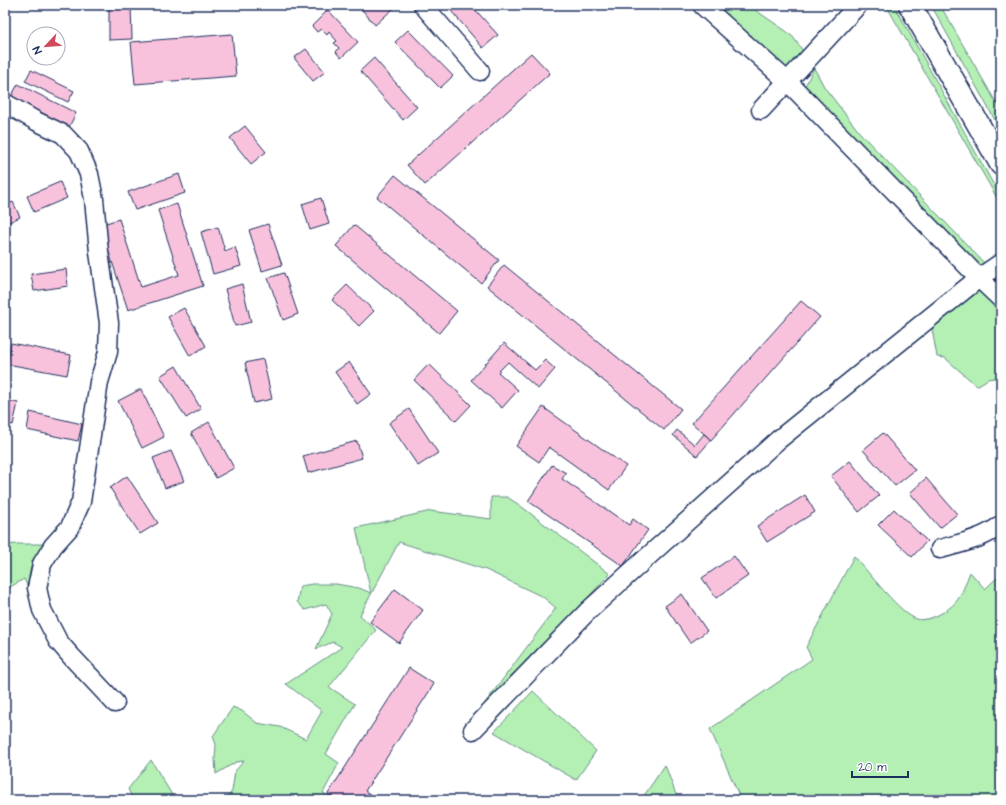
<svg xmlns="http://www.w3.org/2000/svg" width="1006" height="805" viewBox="0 0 1006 805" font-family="'Architects Daughter',sans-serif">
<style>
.green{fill:#b4efb4;stroke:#688f89}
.building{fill:#f9c2dc;stroke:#1b2f5e}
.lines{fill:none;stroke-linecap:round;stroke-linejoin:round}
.street-casing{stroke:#1b2f5e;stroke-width:21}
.secondary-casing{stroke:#1b2f5e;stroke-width:25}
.street{stroke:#fff;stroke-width:18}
.secondary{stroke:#fff;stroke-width:22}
</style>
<rect width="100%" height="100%" fill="#fff"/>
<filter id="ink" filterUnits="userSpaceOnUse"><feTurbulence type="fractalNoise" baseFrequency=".025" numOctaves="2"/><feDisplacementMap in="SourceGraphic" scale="8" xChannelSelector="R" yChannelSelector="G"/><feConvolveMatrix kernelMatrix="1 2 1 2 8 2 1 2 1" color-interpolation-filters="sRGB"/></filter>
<g filter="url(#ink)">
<g class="green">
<path d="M 713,5 L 748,5 L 786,31 L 793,37 L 805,54 L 788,71 Z"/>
<path d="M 886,5 L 894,5 L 1001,198 L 1001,205 Z"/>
<path d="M 931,5 L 940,5 L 1001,111 L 1001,131 Z"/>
<path d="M 814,68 L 825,88 L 860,133 L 988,267 L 982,270 L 804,88 Z"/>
<path d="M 981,291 L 1001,307 L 1001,377 L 988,379 L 977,386 L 945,358 L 937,357 L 932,329 L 974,292 Z"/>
<path d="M 491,497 L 507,497 L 518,504 L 610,574 L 476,715 L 556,608 L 543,597 L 486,570 L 399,542 L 360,615 L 376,630 L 329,687 L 355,704 L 326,754 L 339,763 L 323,793 L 336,800 L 226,800 L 232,791 L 235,771 L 244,761 L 236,762 L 216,774 L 215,759 L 216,745 L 213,736 L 233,707 L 242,711 L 257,723 L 280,727 L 306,739 L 322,711 L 286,684 L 342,647 L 333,642 L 316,649 L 332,614 L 326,604 L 305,610 L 297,602 L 300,586 L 312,584 L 336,584 L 359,588 L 371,593 L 356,528 L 431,511 L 491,519 Z"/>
<path d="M 16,544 L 52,544 L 33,598 L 24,579 L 5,590 L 5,545 Z"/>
<path d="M 854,556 C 866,569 902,616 917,619 C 923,621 932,618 938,615 C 961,603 961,594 970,572 L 985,589 L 1001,574 L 1001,800 L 734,800 L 740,798 L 710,729 L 812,659 L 806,647 Z"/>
<path d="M 533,691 L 596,751 L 576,780 L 494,732 Z"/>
<path d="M 151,760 L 175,800 L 133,800 L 128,789 Z"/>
<path d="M 665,765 L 678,800 L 641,800 Z"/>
</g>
<g class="building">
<path d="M 109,5 L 131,5 L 132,39 L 109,40 Z"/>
<path d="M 358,5 L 391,5 L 394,8 L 375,25 Z"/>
<path d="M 446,5 L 471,5 L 498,35 L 483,48 Z"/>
<path d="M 328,10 L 358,42 L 341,58 L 336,52 L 339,48 L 334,43 L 337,41 L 329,32 L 327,35 L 321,29 L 317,32 L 312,26 Z"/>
<path d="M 408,30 L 453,76 L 440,88 L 395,42 Z"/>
<path d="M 232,34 L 236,76 L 135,84 L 131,42 Z"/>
<path d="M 306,49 L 325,72 L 313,81 L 294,58 Z"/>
<path d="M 531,53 L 550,73 L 425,185 L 407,165 Z"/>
<path d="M 374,58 L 417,107 L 403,120 L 360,71 Z"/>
<path d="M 31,70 L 74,91 L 68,102 L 25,81 Z"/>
<path d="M 18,84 L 76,113 L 69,127 L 11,97 Z"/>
<path d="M 245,126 L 266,152 L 251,164 L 230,138 Z"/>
<path d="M 179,174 L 185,193 L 135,210 L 128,192 Z"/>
<path d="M 395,175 L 499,260 L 481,283 L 377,197 Z"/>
<path d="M 60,182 L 67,198 L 34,212 L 27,196 Z"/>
<path d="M 321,198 L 329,224 L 310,230 L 302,204 Z"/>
<path d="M 13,202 L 20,217 L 5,224 L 5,205 Z"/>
<path d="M 177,204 L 203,286 L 128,310 L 100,225 L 119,219 L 141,287 L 179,275 L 158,210 Z"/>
<path d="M 268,224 L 282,265 L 262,271 L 249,230 Z"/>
<path d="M 354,225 L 457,311 L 439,333 L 336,246 Z"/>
<path d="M 218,227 L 225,251 L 235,247 L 241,266 L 213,274 L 201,232 Z"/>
<path d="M 504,265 L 681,409 L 664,430 L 487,286 Z"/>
<path d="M 66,269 L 68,286 L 34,291 L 31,274 Z"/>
<path d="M 284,273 L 298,314 L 283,320 L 268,278 Z"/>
<path d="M 242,284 L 251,322 L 235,326 L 225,289 Z"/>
<path d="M 347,285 L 374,311 L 359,326 L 332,300 Z"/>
<path d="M 801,301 L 820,317 L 711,440 L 692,423 Z"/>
<path d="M 184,308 L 206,346 L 190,356 L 168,317 Z"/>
<path d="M 11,343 L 71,355 L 67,375 L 7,364 Z"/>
<path d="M 504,343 L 535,370 L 545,360 L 555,369 L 538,389 L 508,362 L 498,372 L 518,390 L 502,408 L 471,380 Z"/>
<path d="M 263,359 L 272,399 L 254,403 L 245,363 Z"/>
<path d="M 349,362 L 371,394 L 357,404 L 335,372 Z"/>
<path d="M 429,364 L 471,405 L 456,421 L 414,380 Z"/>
<path d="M 176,366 L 201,409 L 186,418 L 160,376 Z"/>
<path d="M 141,389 L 164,437 L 142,448 L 118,401 Z"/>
<path d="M 5,400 L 18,403 L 13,425 L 5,423 Z"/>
<path d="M 543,407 L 626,466 L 609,490 L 549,447 L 539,462 L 516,446 Z"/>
<path d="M 409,409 L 438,453 L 418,466 L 389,423 Z"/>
<path d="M 30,412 L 82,424 L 78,441 L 27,430 Z"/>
<path d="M 209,422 L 234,468 L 216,478 L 191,433 Z"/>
<path d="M 677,430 L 695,445 L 704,434 L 711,440 L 697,456 L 673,435 Z"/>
<path d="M 883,433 L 915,470 L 895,486 L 863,450 Z"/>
<path d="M 357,441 L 362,458 L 308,473 L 303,456 Z"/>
<path d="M 171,451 L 184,481 L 165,488 L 153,458 Z"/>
<path d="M 850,461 L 879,496 L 859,512 L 831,476 Z"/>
<path d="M 552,465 L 566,473 L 562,479 L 629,525 L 633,519 L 648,530 L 623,566 L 528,501 Z"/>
<path d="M 127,476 L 158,523 L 140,534 L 110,488 Z"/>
<path d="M 926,478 L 957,514 L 940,528 L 910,493 Z"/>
<path d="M 805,495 L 815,512 L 767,542 L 757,526 Z"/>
<path d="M 894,509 L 927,541 L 912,557 L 878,525 Z"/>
<path d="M 734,556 L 748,576 L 716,598 L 702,578 Z"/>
<path d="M 395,589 L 423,610 L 399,643 L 370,622 Z"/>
<path d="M 682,594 L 707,631 L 690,643 L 665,606 Z"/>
<path d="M 409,668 L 434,684 L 365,791 L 379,800 L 337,800 L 328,794 Z"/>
</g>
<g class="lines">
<g class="street-casing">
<g id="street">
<path d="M 423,5 L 480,71"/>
<path d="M 702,5 L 788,82 L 979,278 L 1001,299"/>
<path d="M 5,103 L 36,121 L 63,134 L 79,151 L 89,174 L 94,199 L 99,252 L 109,323 L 108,352 L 99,382 L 81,502 L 70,527 L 53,546 L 42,564 L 37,588 L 42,610 L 58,641 L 70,655 L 115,703"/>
<path d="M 761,110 L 858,5"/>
<path d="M 940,549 C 961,543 983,539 1001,525"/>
<path d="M 473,730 L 588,611 L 654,551 L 778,440 L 979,278 L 1001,263"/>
</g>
</g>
<g class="secondary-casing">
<path id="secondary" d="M 910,5 L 1001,164"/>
</g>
<use href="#street" class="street"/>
<use href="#secondary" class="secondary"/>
</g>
</g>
<rect width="1006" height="805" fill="none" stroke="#fff" stroke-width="20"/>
<rect x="10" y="10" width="986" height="785" fill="none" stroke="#1b2f5e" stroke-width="1.5" filter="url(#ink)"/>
<g transform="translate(46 46) rotate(244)"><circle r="19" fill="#ffffff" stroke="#a4acbf"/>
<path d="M0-3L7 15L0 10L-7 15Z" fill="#d1495b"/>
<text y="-6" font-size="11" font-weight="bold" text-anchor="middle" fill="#1b2f5e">N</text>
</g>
<path d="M852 771v6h56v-6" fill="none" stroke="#1b2f5e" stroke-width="2"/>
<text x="858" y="771" font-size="12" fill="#1b2f5e" stroke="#ffffff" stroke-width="3" paint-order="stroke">20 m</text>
</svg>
